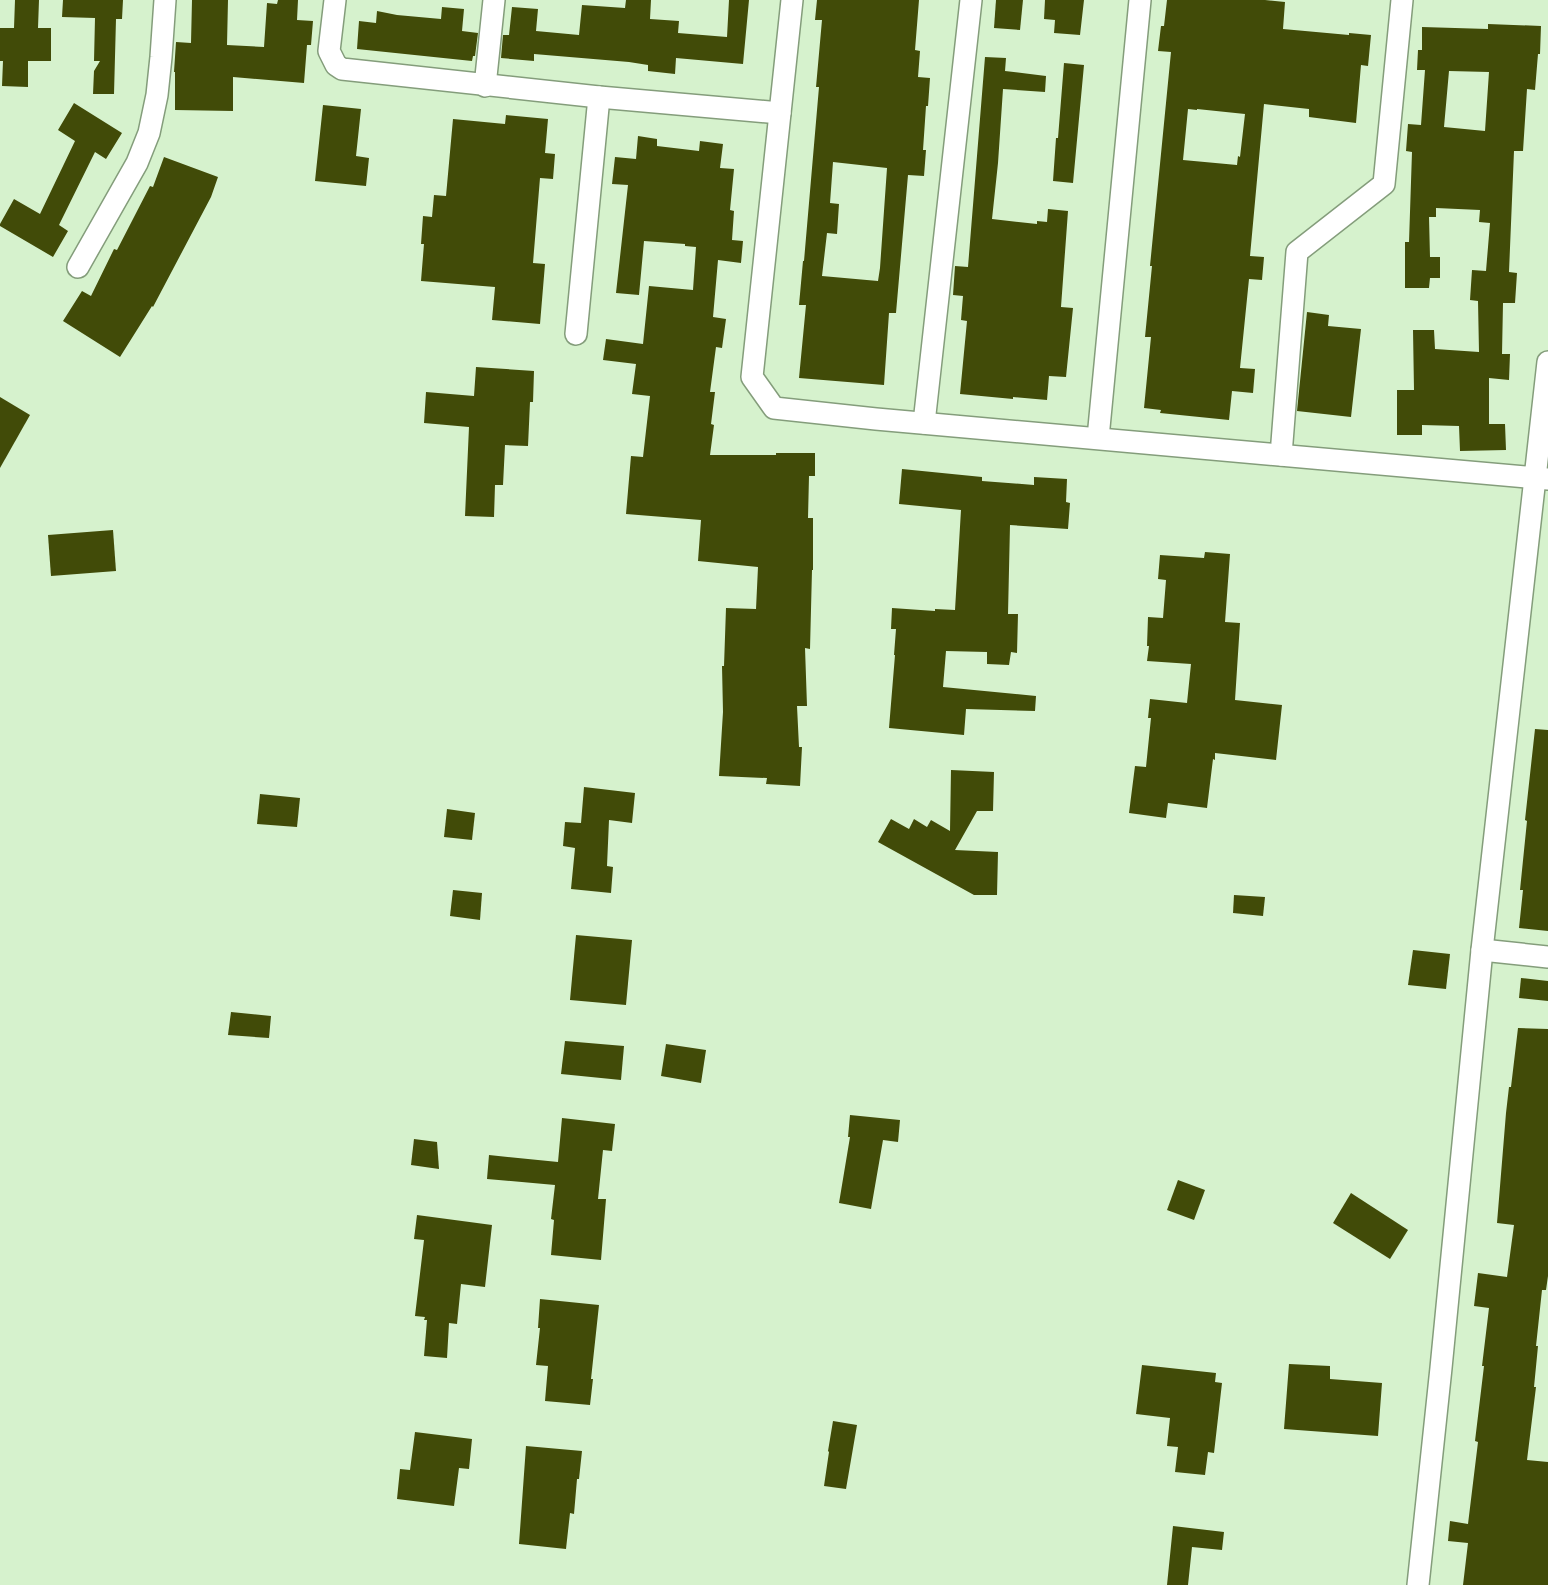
<svg xmlns="http://www.w3.org/2000/svg" width="1548" height="1585" viewBox="0 0 1548 1585" font-family="Poppins,sans-serif">
<style>
.building{fill:#414b08;fill-rule:evenodd}
.lines{fill:none;stroke-linecap:round;stroke-linejoin:round}
.street-casing{stroke:#849d7b;stroke-width:24}
.street{stroke:#fff;stroke-width:21}
</style>
<rect width="100%" height="100%" fill="#d6f2cd"/>
<g class="building">
<path d="M 15,0 L 39,0 L 38,28 L 51,28 L 51,61 L 28,61 L 28,87 L 2,86 L 3,61 L 0,61 L 0,28 L 14,28 Z"/>
<path d="M 63,0 L 123,0 L 122,19 L 116,19 L 114,94 L 93,94 L 94,71 L 100,61 L 94,61 L 95,18 L 62,17 Z"/>
<path d="M 192,0 L 228,0 L 227,45 L 264,47 L 267,3 L 277,4 L 278,0 L 298,0 L 297,20 L 313,21 L 311,45 L 307,45 L 304,83 L 233,77 L 233,111 L 175,110 L 175,72 L 174,72 L 176,42 L 191,43 Z"/>
<path d="M 626,0 L 651,0 L 650,19 L 679,21 L 678,33 L 727,37 L 729,0 L 749,0 L 743,64 L 676,58 L 675,74 L 648,71 L 648,65 L 629,62 L 534,54 L 534,61 L 501,58 L 503,35 L 509,35 L 512,7 L 538,9 L 536,31 L 579,35 L 582,5 L 625,8 Z"/>
<path d="M 817,0 L 919,0 L 915,50 L 920,51 L 918,77 L 930,78 L 928,106 L 926,106 L 923,150 L 926,150 L 924,176 L 908,175 L 896,313 L 889,313 L 884,385 L 799,378 L 806,305 L 799,305 L 803,261 L 804,261 L 819,87 L 816,87 L 822,20 L 815,20 ZM 833,162 L 887,168 L 880,268 L 878,281 L 822,276 L 827,233 L 837,234 L 839,204 L 830,203 Z"/>
<path d="M 996,0 L 1023,0 L 1020,30 L 994,28 Z"/>
<path d="M 1045,0 L 1084,0 L 1080,35 L 1054,33 L 1055,20 L 1044,19 Z"/>
<path d="M 1167,0 L 1265,0 L 1285,2 L 1283,29 L 1349,35 L 1349,33 L 1371,35 L 1368,66 L 1361,65 L 1356,123 L 1309,117 L 1309,109 L 1264,104 L 1250,256 L 1264,257 L 1262,280 L 1249,279 L 1240,368 L 1255,369 L 1253,393 L 1232,391 L 1229,420 L 1160,413 L 1161,410 L 1144,408 L 1151,337 L 1145,337 L 1152,266 L 1150,266 L 1171,52 L 1158,51 L 1161,26 L 1164,26 ZM 1188,109 L 1197,110 L 1197,109 L 1245,114 L 1240,157 L 1238,156 L 1237,165 L 1183,160 Z"/>
<path d="M 442,7 L 464,9 L 462,31 L 478,33 L 475,56 L 473,56 L 472,61 L 357,49 L 359,21 L 376,23 L 377,11 L 397,15 L 441,19 Z"/>
<path d="M 1488,24 L 1541,26 L 1540,54 L 1538,54 L 1535,90 L 1527,89 L 1523,151 L 1514,151 L 1509,272 L 1517,273 L 1515,303 L 1503,303 L 1502,354 L 1510,354 L 1509,380 L 1489,378 L 1489,424 L 1505,424 L 1506,450 L 1460,451 L 1459,426 L 1422,425 L 1422,435 L 1397,435 L 1397,390 L 1414,390 L 1413,330 L 1434,330 L 1435,349 L 1479,352 L 1478,301 L 1470,300 L 1472,270 L 1486,271 L 1490,223 L 1479,222 L 1480,210 L 1436,208 L 1436,217 L 1429,217 L 1430,257 L 1440,257 L 1440,278 L 1430,278 L 1429,288 L 1405,288 L 1405,242 L 1409,242 L 1412,152 L 1406,151 L 1408,124 L 1421,125 L 1425,70 L 1417,70 L 1418,50 L 1422,50 L 1422,27 L 1488,29 ZM 1449,71 L 1489,72 L 1485,131 L 1444,127 Z"/>
<path d="M 985,57 L 1006,58 L 1005,71 L 1046,76 L 1045,92 L 1003,89 L 998,163 L 992,219 L 1037,224 L 1037,221 L 1047,222 L 1048,209 L 1068,211 L 1061,307 L 1073,308 L 1066,377 L 1049,376 L 1047,400 L 1013,397 L 1013,399 L 960,394 L 967,321 L 961,320 L 963,296 L 953,295 L 955,266 L 968,267 Z"/>
<path d="M 1064,63 L 1084,65 L 1073,183 L 1053,181 L 1056,138 L 1058,138 Z"/>
<path d="M 74,103 L 122,133 L 106,159 L 95,152 L 59,225 L 68,231 L 53,257 L 0,226 L 0,224 L 14,199 L 40,214 L 75,141 L 58,130 Z"/>
<path d="M 323,105 L 361,109 L 356,156 L 369,158 L 366,186 L 315,181 Z"/>
<path d="M 506,115 L 548,119 L 545,153 L 555,154 L 553,179 L 540,178 L 533,263 L 545,264 L 540,324 L 492,320 L 495,287 L 421,281 L 424,244 L 421,244 L 423,216 L 432,217 L 434,195 L 446,196 L 453,119 L 505,124 Z"/>
<path d="M 638,136 L 657,139 L 657,146 L 699,151 L 700,141 L 723,144 L 720,168 L 734,169 L 730,210 L 734,211 L 732,240 L 743,241 L 741,263 L 718,260 L 713,317 L 726,319 L 722,348 L 716,347 L 710,392 L 715,392 L 711,424 L 714,425 L 710,455 L 776,455 L 776,453 L 815,453 L 815,476 L 809,476 L 808,518 L 813,518 L 813,570 L 812,570 L 810,649 L 805,648 L 807,706 L 797,706 L 799,747 L 802,747 L 800,786 L 766,784 L 767,778 L 719,776 L 723,712 L 722,666 L 724,666 L 726,608 L 756,609 L 758,567 L 698,561 L 701,520 L 626,514 L 631,456 L 643,457 L 650,396 L 632,394 L 636,364 L 603,360 L 606,339 L 643,344 L 649,286 L 693,290 L 696,247 L 685,246 L 685,244 L 644,241 L 639,295 L 616,293 L 628,185 L 612,184 L 615,157 L 636,159 Z"/>
<path d="M 164,157 L 218,177 L 211,197 L 153,307 L 152,306 L 120,357 L 63,321 L 82,291 L 91,296 L 114,249 L 117,250 L 150,186 L 153,187 Z"/>
<path d="M 1307,312 L 1329,315 L 1328,326 L 1361,329 L 1351,417 L 1297,411 Z"/>
<path d="M 476,367 L 534,371 L 533,402 L 530,402 L 528,446 L 505,445 L 503,485 L 495,485 L 494,517 L 465,516 L 469,427 L 424,423 L 426,392 L 474,396 Z"/>
<path d="M 0,397 L 30,415 L 0,468 Z"/>
<path d="M 902,469 L 982,477 L 982,481 L 1034,485 L 1034,477 L 1067,479 L 1066,502 L 1070,503 L 1068,529 L 1010,525 L 1008,614 L 1018,614 L 1017,653 L 1011,652 L 1009,665 L 987,664 L 987,652 L 946,651 L 943,687 L 1036,696 L 1035,711 L 966,709 L 964,735 L 889,728 L 895,655 L 894,655 L 896,629 L 891,629 L 892,608 L 935,611 L 935,609 L 955,610 L 961,510 L 899,504 Z"/>
<path d="M 113,530 L 116,571 L 51,576 L 48,535 Z"/>
<path d="M 1205,552 L 1230,554 L 1225,622 L 1240,623 L 1235,700 L 1282,705 L 1276,760 L 1215,753 L 1215,760 L 1213,759 L 1207,808 L 1168,803 L 1166,818 L 1129,813 L 1135,766 L 1146,767 L 1151,718 L 1148,718 L 1150,699 L 1187,703 L 1191,664 L 1147,661 L 1149,646 L 1147,646 L 1148,617 L 1163,618 L 1166,580 L 1158,579 L 1160,555 L 1204,558 Z"/>
<path d="M 1535,729 L 1548,730 L 1548,931 L 1519,928 L 1523,890 L 1520,890 L 1527,821 L 1525,820 Z"/>
<path d="M 951,770 L 994,772 L 993,811 L 977,811 L 955,850 L 998,852 L 997,895 L 974,895 L 878,842 L 891,819 L 909,829 L 914,819 L 927,827 L 931,820 L 950,831 Z"/>
<path d="M 584,787 L 635,793 L 632,823 L 609,820 L 607,866 L 613,867 L 611,893 L 571,889 L 575,848 L 563,846 L 565,822 L 581,823 Z"/>
<path d="M 260,794 L 300,798 L 297,827 L 257,824 Z"/>
<path d="M 447,809 L 475,813 L 472,840 L 444,837 Z"/>
<path d="M 453,890 L 482,893 L 480,920 L 450,916 Z"/>
<path d="M 1234,895 L 1265,897 L 1263,916 L 1233,913 Z"/>
<path d="M 576,935 L 632,940 L 626,1005 L 570,1000 Z"/>
<path d="M 1413,950 L 1450,954 L 1446,989 L 1408,985 Z"/>
<path d="M 1521,978 L 1548,981 L 1548,1001 L 1519,998 Z"/>
<path d="M 231,1012 L 271,1016 L 269,1038 L 228,1035 Z"/>
<path d="M 1518,1028 L 1548,1029 L 1548,1276 L 1546,1290 L 1542,1290 L 1536,1346 L 1538,1346 L 1534,1387 L 1536,1387 L 1527,1460 L 1548,1462 L 1548,1585 L 1463,1585 L 1468,1543 L 1448,1541 L 1450,1521 L 1468,1524 L 1478,1442 L 1475,1441 L 1484,1366 L 1482,1366 L 1489,1308 L 1474,1306 L 1478,1273 L 1507,1277 L 1514,1225 L 1497,1223 L 1506,1113 L 1509,1087 L 1511,1087 Z"/>
<path d="M 565,1041 L 624,1046 L 621,1080 L 561,1074 Z"/>
<path d="M 666,1044 L 706,1050 L 701,1083 L 661,1076 Z"/>
<path d="M 850,1115 L 900,1120 L 898,1142 L 883,1140 L 871,1209 L 839,1203 L 850,1137 L 848,1137 Z"/>
<path d="M 562,1118 L 615,1124 L 612,1151 L 603,1150 L 598,1199 L 606,1199 L 601,1260 L 551,1255 L 554,1220 L 551,1219 L 555,1185 L 487,1179 L 489,1155 L 558,1162 Z"/>
<path d="M 414,1139 L 437,1142 L 439,1169 L 411,1165 Z"/>
<path d="M 1178,1180 L 1205,1190 L 1194,1220 L 1167,1210 Z"/>
<path d="M 1351,1193 L 1408,1230 L 1390,1259 L 1333,1223 Z"/>
<path d="M 417,1215 L 492,1225 L 485,1287 L 461,1284 L 457,1324 L 449,1323 L 447,1358 L 424,1356 L 427,1320 L 424,1320 L 425,1317 L 415,1316 L 424,1240 L 414,1239 Z"/>
<path d="M 540,1299 L 599,1305 L 591,1379 L 593,1379 L 590,1405 L 545,1401 L 548,1366 L 536,1365 L 540,1328 L 538,1328 Z"/>
<path d="M 1289,1364 L 1330,1366 L 1330,1379 L 1382,1383 L 1378,1436 L 1284,1429 Z"/>
<path d="M 1142,1365 L 1216,1373 L 1215,1382 L 1222,1383 L 1214,1453 L 1208,1452 L 1205,1475 L 1175,1472 L 1178,1447 L 1167,1446 L 1170,1418 L 1136,1414 Z"/>
<path d="M 833,1421 L 857,1425 L 846,1489 L 824,1486 L 829,1452 L 828,1451 Z"/>
<path d="M 415,1432 L 472,1439 L 469,1469 L 459,1468 L 454,1506 L 397,1499 L 400,1469 L 410,1470 Z"/>
<path d="M 526,1446 L 582,1451 L 579,1479 L 577,1479 L 574,1514 L 570,1513 L 566,1549 L 519,1544 Z"/>
<path d="M 1173,1526 L 1224,1532 L 1222,1550 L 1192,1547 L 1188,1585 L 1167,1585 Z"/>
</g>
<g class="lines">
<g class="street-casing">
<g id="street">
<path d="M 335,0 L 329,51 L 336,65 L 342,69 L 599,97 L 780,113"/>
<path d="M 792,0 L 752,377 L 774,408 L 876,419 L 1548,479"/>
<path d="M 485,86 L 494,0"/>
<path d="M 78,267 L 137,163 L 149,133 L 157,95 L 161,57 L 165,0"/>
<path d="M 576,334 L 599,97"/>
<path d="M 924,423 L 971,0"/>
<path d="M 1098,438 L 1140,0"/>
<path d="M 1281,455 L 1297,252 L 1384,184 L 1402,0"/>
<path d="M 1482,950 L 1548,957"/>
<path d="M 1418,1585 L 1441,1368 L 1482,950 L 1548,362"/>
</g>
</g>
<use href="#street" class="street"/>
</g>
</svg>
